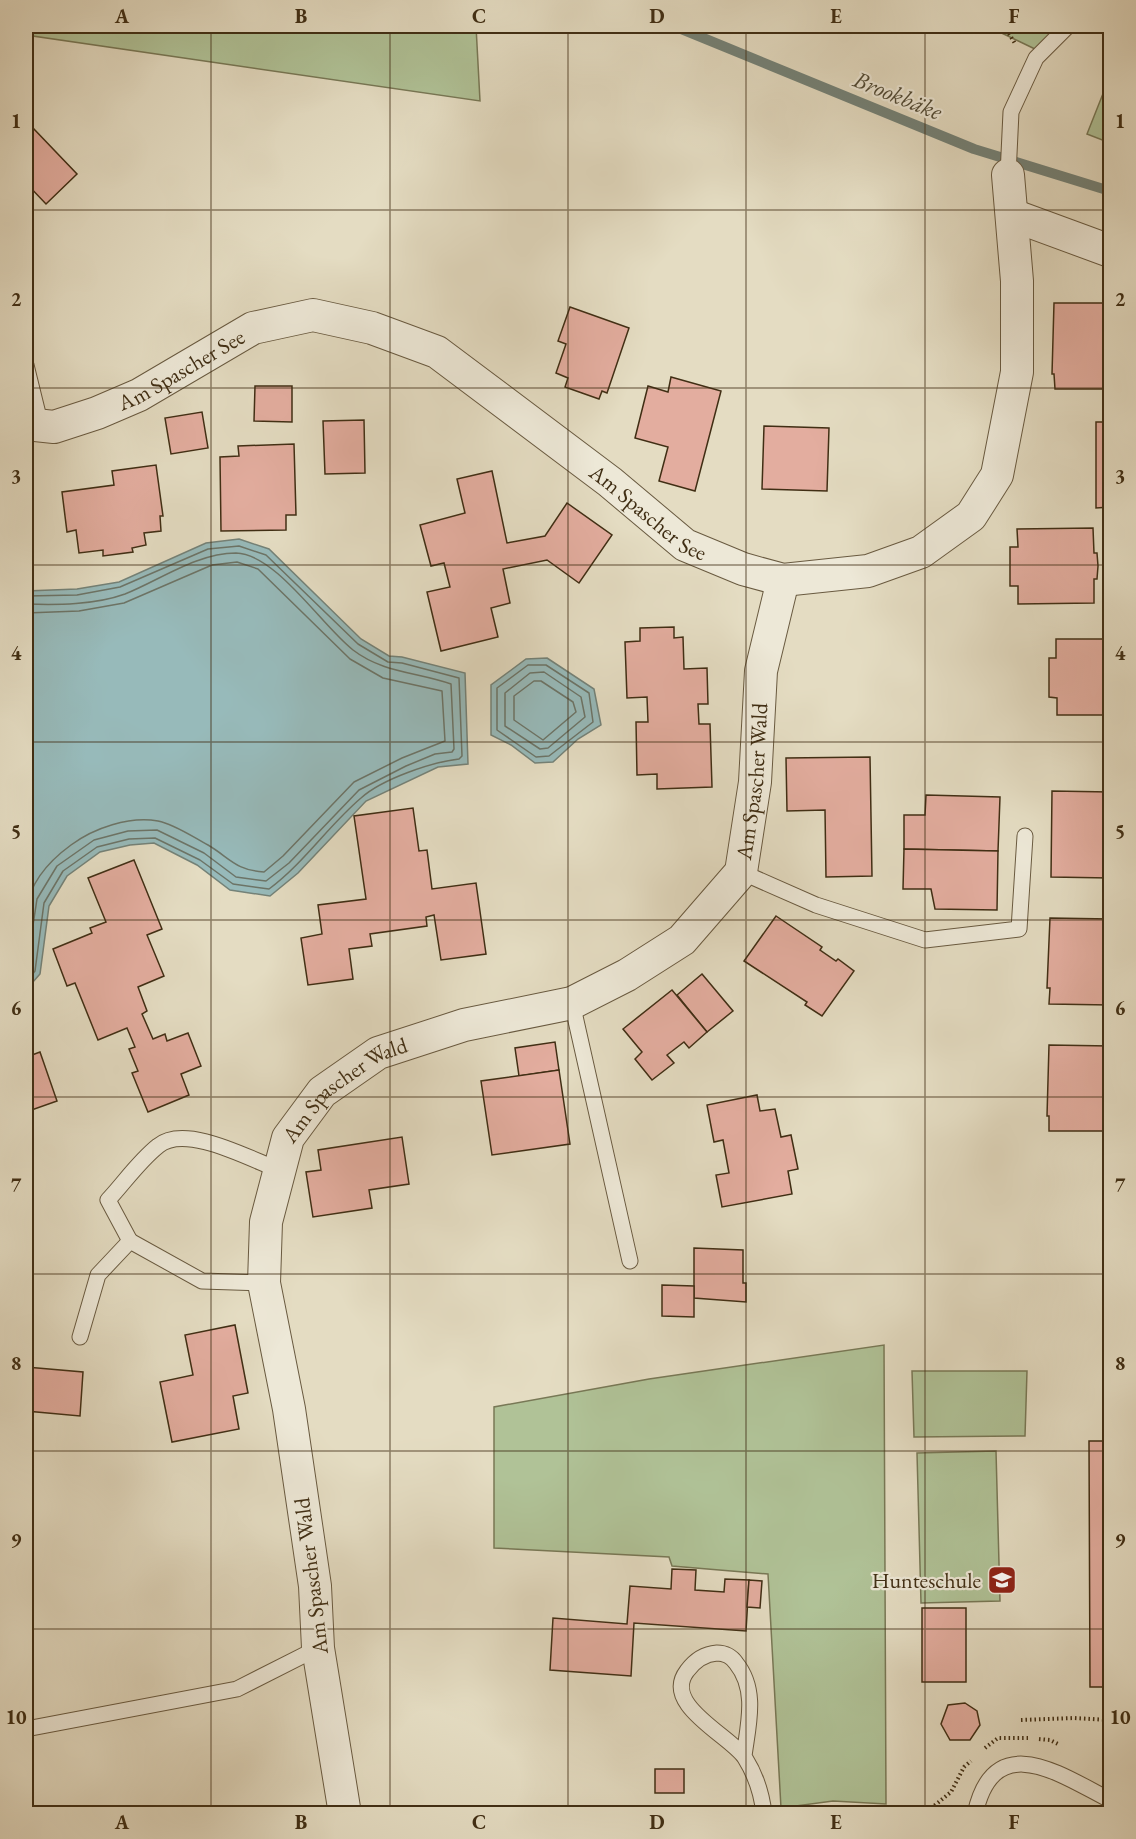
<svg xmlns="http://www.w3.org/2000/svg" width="1136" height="1839" viewBox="0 0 1136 1839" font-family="'EB Garamond',serif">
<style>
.green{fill:#b0c297;stroke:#787856;stroke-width:1.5}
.water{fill:#97baba;stroke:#748278;stroke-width:1.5}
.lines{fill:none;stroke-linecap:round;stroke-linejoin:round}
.shore{stroke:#6c7467;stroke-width:1.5}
.stream{stroke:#748278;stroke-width:10}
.building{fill:#e3ad9f;stroke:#402e14;stroke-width:1.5}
.lane-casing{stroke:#695a40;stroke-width:17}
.street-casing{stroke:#695a40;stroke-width:34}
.path{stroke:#402e14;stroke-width:4;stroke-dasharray:1.5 3;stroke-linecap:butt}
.lane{stroke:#ede8d7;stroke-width:15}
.street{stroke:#ede8d7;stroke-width:32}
.grid{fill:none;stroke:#402e14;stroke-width:1.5;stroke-opacity:0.55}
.labels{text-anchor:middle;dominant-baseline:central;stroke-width:4.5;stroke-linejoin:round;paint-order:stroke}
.street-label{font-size:22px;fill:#402e14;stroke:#ede8d7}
.poi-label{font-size:22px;fill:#402e14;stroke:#ede8d7;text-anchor:end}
.water-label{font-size:24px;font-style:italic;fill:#514a35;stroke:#ede8d7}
.neatline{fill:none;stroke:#402e14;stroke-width:2}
.grid-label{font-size:20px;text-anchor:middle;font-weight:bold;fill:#402e14}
</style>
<rect width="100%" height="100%" fill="#e4dcc2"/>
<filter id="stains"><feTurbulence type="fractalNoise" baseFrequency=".00333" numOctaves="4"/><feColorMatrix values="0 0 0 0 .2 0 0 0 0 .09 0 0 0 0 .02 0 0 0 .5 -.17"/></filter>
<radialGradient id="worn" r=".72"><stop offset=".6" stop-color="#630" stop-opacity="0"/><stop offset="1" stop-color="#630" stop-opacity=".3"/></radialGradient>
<g class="green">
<path d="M 26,26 L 476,26 L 480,101 L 26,35 Z"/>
<path d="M 987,26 L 1058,26 L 1035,49 Z"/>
<path d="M 1110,76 L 1110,143 L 1087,134 Z"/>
<path d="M 884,1345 L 886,1804 L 833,1801 L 781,1808 L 768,1574 L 672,1566 L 669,1557 L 494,1548 L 494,1407 L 649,1379 Z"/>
<path d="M 912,1371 L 1027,1371 L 1025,1436 L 914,1437 Z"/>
<path d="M 996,1451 L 1000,1601 L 921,1603 L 917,1453 Z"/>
</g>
<g class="water">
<path d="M 239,539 L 269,549 L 361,639 L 389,656 L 402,657 L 465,673 L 468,764 L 438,767 L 366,801 L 298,873 L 270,896 L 230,890 L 197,865 L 154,843 L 130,845 L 100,852 L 67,876 L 49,906 L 40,974 L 26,990 L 26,591 L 77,589 L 119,582 L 206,543 Z"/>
<path d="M 547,658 L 594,689 L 601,725 L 578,739 L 553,762 L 535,763 L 511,745 L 491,735 L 491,685 L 526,659 Z"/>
</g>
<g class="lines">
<g class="shore">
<path d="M 26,596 L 77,595 L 120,587 L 208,549 L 239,546 L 266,555 L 358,644 L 388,662 L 402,663 L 459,678 L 462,756 L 459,759 C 432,762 382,779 361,798 C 328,826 304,863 269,889 L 233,884 L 200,860 L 155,838 L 129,839 L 97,847 L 63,871 L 44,903 L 35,971 L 26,982"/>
<path d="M 26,604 C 57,605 95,605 125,594 C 160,580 197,553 236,553 C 276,554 322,626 353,650 C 383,673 417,672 451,684 L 454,749 L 452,752 L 435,754 L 406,766 L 359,790 L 289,863 L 266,881 L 236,877 L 204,853 L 157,830 L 128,831 L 94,840 L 57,866 L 37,899 L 26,971"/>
<path d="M 26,613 L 79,611 L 124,603 L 212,565 L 237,562 L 258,569 L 350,659 L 383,678 L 442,691 L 445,741 L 402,758 L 354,782 L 283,856 L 264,872 C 235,870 230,858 208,845 C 193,837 174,824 158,821 C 129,816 94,828 71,845 C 49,861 30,882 26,910"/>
<path d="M 528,665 L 546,665 L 589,693 L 593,722 L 549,756 L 536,757 L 497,730 L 497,688 Z"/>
<path d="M 544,672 L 581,697 L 585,717 L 548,748 L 540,749 L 505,726 L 505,693 L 530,673 Z"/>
<path d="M 534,681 L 541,681 L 573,702 L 576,712 L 543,740 L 514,720 L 514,696 Z"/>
</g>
<path class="stream" d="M 674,26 L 974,149 L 1110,191"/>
</g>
<g class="building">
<path d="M 26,126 L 32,127 L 77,174 L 46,204 L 26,183 Z"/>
<path d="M 1054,303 L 1110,303 L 1110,389 L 1055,389 L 1054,374 L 1052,374 Z"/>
<path d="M 570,307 L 629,328 L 607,393 L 602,391 L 599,399 L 565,387 L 568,378 L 556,373 L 566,344 L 558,341 Z"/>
<path d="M 671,377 L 721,391 L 695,491 L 659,481 L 668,447 L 635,438 L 648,386 L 668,392 Z"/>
<path d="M 255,386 L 292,386 L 292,422 L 254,421 Z"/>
<path d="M 202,412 L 208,448 L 171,454 L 165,418 Z"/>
<path d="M 364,420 L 365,473 L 325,474 L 323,421 Z"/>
<path d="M 1096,422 L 1110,422 L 1110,507 L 1096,508 Z"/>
<path d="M 764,426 L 829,428 L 827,491 L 762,489 Z"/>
<path d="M 294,444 L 296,515 L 286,515 L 286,530 L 221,531 L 220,457 L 239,456 L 238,446 Z"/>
<path d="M 156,465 L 163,516 L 160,516 L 161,531 L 144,533 L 146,545 L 132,548 L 133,552 L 103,556 L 103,550 L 79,553 L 76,530 L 67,532 L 62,492 L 114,485 L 112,471 Z"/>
<path d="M 492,471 L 507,543 L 545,536 L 567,503 L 612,535 L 579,583 L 547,560 L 503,569 L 510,603 L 491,608 L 498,637 L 441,651 L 427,592 L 450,587 L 444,563 L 431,566 L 420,525 L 465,513 L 457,479 Z"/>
<path d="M 1093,528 L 1094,553 L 1097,553 L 1098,566 L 1097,579 L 1094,579 L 1094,603 L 1018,604 L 1018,586 L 1010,586 L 1010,547 L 1018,547 L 1017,529 Z"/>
<path d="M 674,627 L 674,638 L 683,637 L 684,669 L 707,668 L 708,704 L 698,704 L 699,724 L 710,724 L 712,787 L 657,789 L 657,774 L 637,775 L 636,722 L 648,722 L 647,697 L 627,698 L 625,642 L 640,641 L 640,628 Z"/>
<path d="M 1056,639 L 1110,639 L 1110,715 L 1057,715 L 1057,698 L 1049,697 L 1049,658 L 1056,658 Z"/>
<path d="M 870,757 L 872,876 L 826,877 L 825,810 L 787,811 L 786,758 Z"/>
<path d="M 1052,791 L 1110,792 L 1110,878 L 1051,877 Z"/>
<path d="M 926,795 L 1000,797 L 998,851 L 904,849 L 904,815 L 925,815 Z"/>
<path d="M 413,808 L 419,851 L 427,850 L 432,889 L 476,883 L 486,954 L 441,960 L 434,915 L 426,917 L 427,926 L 370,934 L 372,946 L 349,949 L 353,979 L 308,985 L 301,938 L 322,934 L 318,905 L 366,899 L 354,816 Z"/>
<path d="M 904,849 L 998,851 L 997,910 L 935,909 L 931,889 L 903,889 Z"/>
<path d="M 134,860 L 162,929 L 147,935 L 164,976 L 138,987 L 147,1011 L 142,1014 L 153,1039 L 165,1034 L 167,1041 L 188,1033 L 201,1066 L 181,1074 L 189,1095 L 148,1112 L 132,1073 L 138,1071 L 129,1049 L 135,1047 L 127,1028 L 98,1040 L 75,983 L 67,986 L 53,949 L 92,933 L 90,928 L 106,922 L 88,878 Z"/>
<path d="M 776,916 L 822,947 L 820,950 L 836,961 L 838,959 L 854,971 L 822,1016 L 805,1005 L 807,1002 L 744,961 Z"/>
<path d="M 1050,918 L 1110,919 L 1110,1005 L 1049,1004 L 1050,988 L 1047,988 Z"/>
<path d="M 702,974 L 733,1011 L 707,1032 L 677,995 Z"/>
<path d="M 672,990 L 707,1032 L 689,1048 L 684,1042 L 667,1055 L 674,1063 L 652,1080 L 635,1059 L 642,1052 L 623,1029 Z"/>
<path d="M 26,1037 L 32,1055 L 40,1052 L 57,1101 L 26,1112 Z"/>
<path d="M 555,1042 L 559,1070 L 519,1076 L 515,1048 Z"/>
<path d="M 1049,1045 L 1110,1046 L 1110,1131 L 1049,1131 L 1049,1116 L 1047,1116 Z"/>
<path d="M 559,1070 L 570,1144 L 492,1155 L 481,1081 Z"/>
<path d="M 757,1095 L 760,1111 L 775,1109 L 781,1137 L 791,1135 L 798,1169 L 788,1171 L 792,1194 L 722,1207 L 716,1175 L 729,1173 L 723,1140 L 714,1142 L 707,1105 Z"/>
<path d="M 402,1137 L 409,1184 L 369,1190 L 372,1208 L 313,1217 L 306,1172 L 321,1170 L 318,1150 Z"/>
<path d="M 694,1248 L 743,1250 L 743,1283 L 746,1283 L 746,1302 L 694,1298 Z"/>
<path d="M 662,1285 L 694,1286 L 694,1317 L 662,1316 Z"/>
<path d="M 235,1325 L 248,1393 L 233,1396 L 239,1429 L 172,1442 L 160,1382 L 193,1375 L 185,1335 Z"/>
<path d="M 26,1367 L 83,1372 L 80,1416 L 26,1411 Z"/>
<path d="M 1089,1441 L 1110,1441 L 1110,1687 L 1090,1687 Z"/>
<path d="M 672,1569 L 696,1570 L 695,1590 L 724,1592 L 725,1579 L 749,1580 L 746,1631 L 634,1623 L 631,1676 L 550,1670 L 553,1618 L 627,1624 L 630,1586 L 671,1589 Z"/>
<path d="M 749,1580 L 762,1581 L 760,1608 L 747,1607 Z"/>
<rect x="922" y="1608" width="44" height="74"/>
<path d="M 965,1703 L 977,1711 L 980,1725 L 970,1740 L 950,1740 L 941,1724 L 948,1705 Z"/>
<rect x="655" y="1769" width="29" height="24"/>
</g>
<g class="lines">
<g class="lane-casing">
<g id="lane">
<path d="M 1008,175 L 1011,112 L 1036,58 L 1068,26"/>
<path d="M 26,365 L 41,426"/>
<path d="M 741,872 L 816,905 L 925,940 L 1019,929 L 1025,836"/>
<path d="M 572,1003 L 630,1261"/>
<path d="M 130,1241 L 108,1200 C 124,1183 139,1161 158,1146 C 185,1123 250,1159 279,1170"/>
<path d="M 80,1337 L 98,1275 L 130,1241 L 202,1281 L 264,1283"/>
<path d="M 26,1729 L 237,1689 L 318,1648"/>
<path d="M 744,1756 C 748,1725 758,1690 736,1663 C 732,1657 725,1653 717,1653 C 704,1654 695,1660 687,1671 C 661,1705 731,1736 745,1758 C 755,1774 762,1795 764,1814"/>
<path d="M 975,1814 C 994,1727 1061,1775 1110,1800"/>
</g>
</g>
<g class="street-casing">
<g id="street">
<path d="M 1012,215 L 1110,251"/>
<path id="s1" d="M 26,424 L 54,427 L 97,413 L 139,395 L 253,328 L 313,315 L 372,328 L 437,352 L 610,482 L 685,545 L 743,569 L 783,580 L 868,571 L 921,552 L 971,516 L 997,475 L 1017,372 L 1017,281 L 1008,175"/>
<path id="s2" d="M 345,1814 L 318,1648 L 315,1586 L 289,1409 L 264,1283 L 266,1222 L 288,1138 L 322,1092 L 378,1053 L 464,1025 L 572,1003 L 627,975 L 682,940 L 741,872 L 755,782 L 761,671 L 783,580"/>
</g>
</g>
<g class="path">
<path d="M 1004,26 L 1016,45"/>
<path d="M 1021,1720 L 1074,1718 L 1110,1720"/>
<path d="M 1039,1739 L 1050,1740 L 1060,1745"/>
<path d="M 985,1748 L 998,1738 L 1028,1738"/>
<path d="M 924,1814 L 951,1792 L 964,1767 L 971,1761"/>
</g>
<use href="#lane" class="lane"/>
<use href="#street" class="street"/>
</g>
<path class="grid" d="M 211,26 L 211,1814M 390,26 L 390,1814M 568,26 L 568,1814M 746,26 L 746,1814M 925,26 L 925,1814M 26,210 L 1110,210M 26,388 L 1110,388M 26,565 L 1110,565M 26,742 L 1110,742M 26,920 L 1110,920M 26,1097 L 1110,1097M 26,1274 L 1110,1274M 26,1451 L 1110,1451M 26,1629 L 1110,1629"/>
<defs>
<g id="school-square" transform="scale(1.5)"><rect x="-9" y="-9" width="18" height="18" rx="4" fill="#8f2418" stroke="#ede8d7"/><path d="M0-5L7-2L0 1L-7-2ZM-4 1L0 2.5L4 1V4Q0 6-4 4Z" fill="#fff"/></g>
</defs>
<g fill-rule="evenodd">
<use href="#school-square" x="1002" y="1580"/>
</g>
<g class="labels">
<g class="street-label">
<text stroke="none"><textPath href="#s1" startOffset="168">Am Spascher See</textPath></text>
<text stroke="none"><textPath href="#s1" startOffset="708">Am Spascher See</textPath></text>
<text stroke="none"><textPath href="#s2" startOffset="1320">Am Spascher Wald</textPath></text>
<text stroke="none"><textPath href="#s2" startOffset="762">Am Spascher Wald</textPath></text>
<text transform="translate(311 1576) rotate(-97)">Am Spascher Wald</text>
</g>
<g class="poi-label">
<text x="981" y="1580">Hunteschule</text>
</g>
<g class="water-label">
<text transform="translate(898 95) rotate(22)">Brookbäke</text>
</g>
</g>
<rect width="1136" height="1839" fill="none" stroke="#e4dcc2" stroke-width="66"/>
<rect x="33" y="33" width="1070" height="1773" class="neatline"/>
<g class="grid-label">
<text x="122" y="23">A</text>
<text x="301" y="23">B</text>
<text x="479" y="23">C</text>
<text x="657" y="23">D</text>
<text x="836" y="23">E</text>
<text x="1014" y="23">F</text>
<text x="16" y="128">1</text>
<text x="1120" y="128">1</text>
<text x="16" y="306">2</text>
<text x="1120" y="306">2</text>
<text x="16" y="483">3</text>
<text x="1120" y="483">3</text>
<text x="16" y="660">4</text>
<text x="1120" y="660">4</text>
<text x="16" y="838">5</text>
<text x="1120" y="838">5</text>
<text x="16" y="1015">6</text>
<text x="1120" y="1015">6</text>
<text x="16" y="1192">7</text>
<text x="1120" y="1192">7</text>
<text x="16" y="1370">8</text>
<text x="1120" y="1370">8</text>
<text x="16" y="1547">9</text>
<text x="1120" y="1547">9</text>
<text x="16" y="1724">10</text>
<text x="1120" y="1724">10</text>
<text x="122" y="1829">A</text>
<text x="301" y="1829">B</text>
<text x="479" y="1829">C</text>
<text x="657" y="1829">D</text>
<text x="836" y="1829">E</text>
<text x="1014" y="1829">F</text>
</g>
<rect width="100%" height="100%" filter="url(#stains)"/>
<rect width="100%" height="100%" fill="url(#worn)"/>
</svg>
